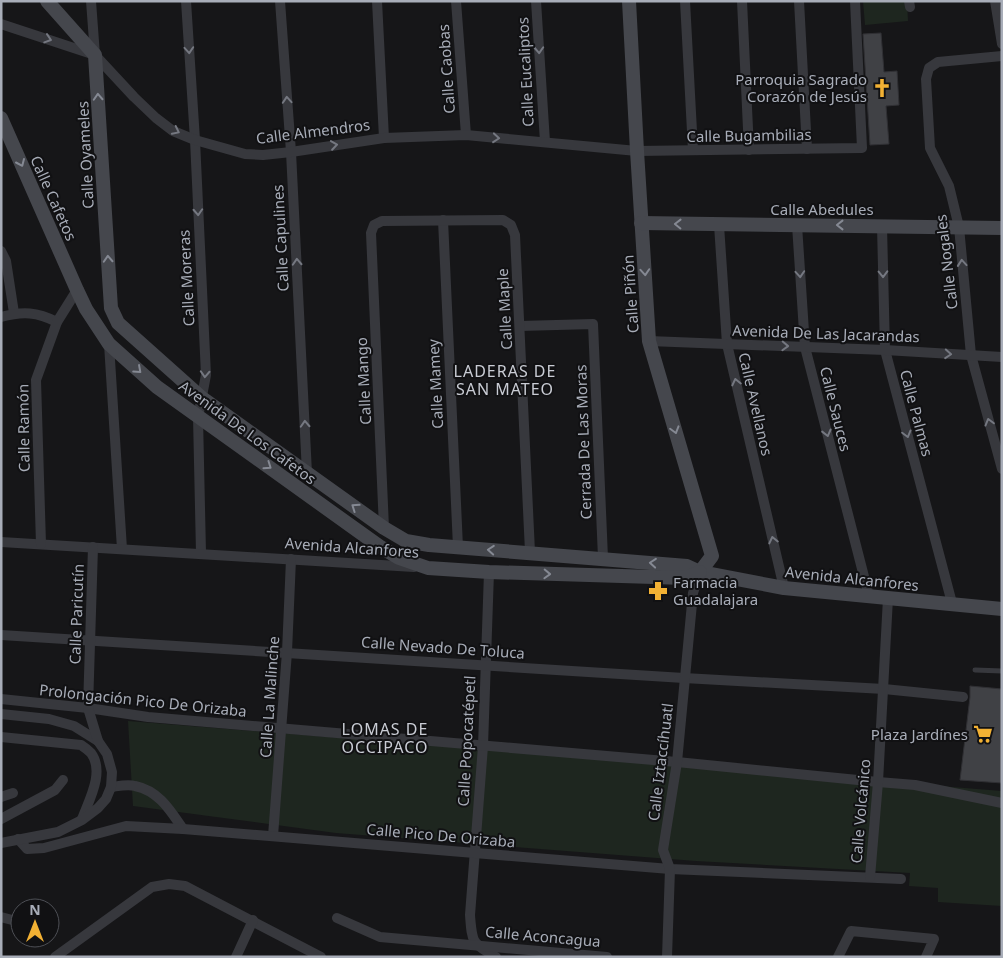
<svg xmlns="http://www.w3.org/2000/svg" width="1003" height="958" viewBox="0 0 1003 958" font-family="'Noto Sans',sans-serif">
<style>
.green{fill:#1e261f}
.building{fill:#404145;stroke:#303034}
.lines{fill:none;stroke-linecap:round;stroke-linejoin:round}
.lane{stroke:#37383d;stroke-width:5}
.street{stroke:#37383d;stroke-width:10}
.secondary{stroke:#45474d;stroke-width:14}
.oneway{stroke:#757881}
.oneway2{stroke:#858993}
.labels{text-anchor:middle;dominant-baseline:central;stroke-width:4;stroke-linejoin:round;paint-order:stroke}
.street-label{font-size:15px;fill:#a8adb8;stroke:#111113}
.poi-label{font-size:15px;fill:#a8adb8;stroke:#111113;text-anchor:end}
.neighbourhood-label{font-size:16px;letter-spacing:1px;fill:#c9ccd4;stroke:#111113}
</style>
<rect width="100%" height="100%" fill="#161618"/>
<g class="green">
<path d="M 863,1 L 907,1 L 908,21 L 865,25 Z"/>
<path d="M 128,721 L 1002,791 L 1002,906 L 938,902 L 938,888 L 909,886 L 910,873 L 696,861 L 336,833 L 133,806 Z"/>
</g>
<g class="building">
<path d="M 881,33 L 884,72 L 897,71 L 899,105 L 886,106 L 889,144 L 870,145 L 863,34 Z"/>
<path d="M 970,686 L 1002,689 L 1002,783 L 960,780 L 970,697 Z"/>
</g>
<g class="lines">
<path class="lane" d="M 975,670 L 1002,671"/>
<g class="street">
<path d="M 91,1 L 95,55"/>
<path d="M 186,1 L 195,140 L 206,375 L 198,417 L 201,553"/>
<path d="M 280,1 L 291,152 L 307,473"/>
<path d="M 377,1 L 384,138"/>
<path d="M 456,1 L 466,135"/>
<path d="M 536,1 L 545,142"/>
<path d="M 685,1 L 693,150"/>
<path d="M 742,1 L 749,150"/>
<path d="M 799,1 L 807,149"/>
<path d="M 909,1 L 910,7"/>
<path d="M 995,1 L 1002,44"/>
<path d="M 1,24 L 95,55 L 134,97 L 156,118 L 173,131 L 195,140 L 245,154 L 263,155 L 291,152 L 384,138 L 466,135 L 637,151 L 862,148 L 855,1"/>
<path d="M 1002,56 L 938,62 L 929,68 L 926,79 L 930,148 L 949,186 L 959,227 L 971,355 L 1002,469"/>
<path d="M 443,220 L 458,547"/>
<path d="M 719,225 L 727,344 L 784,588"/>
<path d="M 797,225 L 805,347 L 869,596"/>
<path d="M 882,226 L 885,350 L 952,603"/>
<path d="M 1,251 L 6,261 L 14,313"/>
<path d="M 1,317 C 23,311 37,312 57,322"/>
<path d="M 520,326 L 593,324 L 603,558"/>
<path d="M 649,341 L 885,350 L 1002,357"/>
<path d="M 109,344 L 122,549"/>
<path d="M 384,528 L 371,233 L 374,225 L 382,221 L 503,220 L 511,225 L 515,235 L 530,552"/>
<path d="M 1,542 L 414,567"/>
<path d="M 41,544 L 36,380 L 57,322 L 77,290"/>
<path d="M 489,572 L 483,746 L 470,915 C 472,943 472,943 496,957"/>
<path d="M 1,635 L 684,678 L 884,689 L 963,697"/>
<path d="M 1,699 L 88,708 L 148,717 L 677,762 L 878,782 L 915,785 L 1002,803"/>
<path d="M 1,714 L 49,719 L 74,726 L 98,741"/>
<path d="M 1,737 L 81,745 C 84,747 88,750 91,753 C 105,772 89,800 82,819"/>
<path d="M 111,787 C 119,786 128,784 135,786 C 159,791 170,810 183,829"/>
<path d="M 1,797 L 13,793"/>
<path d="M 1,819 L 55,790 L 63,780"/>
<path d="M 273,836 L 287,652 L 291,559"/>
<path d="M 18,839 L 27,849 L 44,848 L 126,826 L 183,829 L 670,869 L 901,879"/>
<path d="M 1,843 L 58,832 L 82,820 L 98,808 L 106,799 L 111,787 L 112,772 L 107,754 L 98,741 L 88,708 L 93,547"/>
<path d="M 870,877 L 878,782 L 888,598"/>
<path d="M 1,917 L 20,922"/>
<path d="M 337,918 L 380,937 L 607,957"/>
<path d="M 55,957 L 152,887 L 169,884 L 185,886 L 321,957"/>
<path d="M 236,957 L 253,920"/>
<path d="M 667,957 L 670,869 L 663,850 L 677,762 L 693,593 L 700,572"/>
<path d="M 838,957 L 851,931 L 934,939 L 926,957"/>
</g>
<g class="secondary">
<path d="M 47,1 L 95,55 L 111,308 L 118,323 L 202,398 L 384,528 L 406,541 L 429,545 L 687,566 L 700,572 L 784,588 L 1002,609"/>
<path d="M 629,1 L 637,151 L 649,341 L 712,556 L 700,572"/>
<path d="M 1,118 L 77,290 L 86,309 L 109,344 L 157,387 L 379,546 L 399,558 L 428,568 L 489,572 L 686,578 L 700,572"/>
<path d="M 641,223 L 1002,228"/>
</g>
</g>
<defs><path id="oneway-chevron" d="M-2-3.5L2.5 0L-2 3.5" fill="none" stroke-width="1.6" stroke-linecap="round" stroke-linejoin="round" transform="scale(1.25)"/></defs>
<g class="oneway">
<use href="#oneway-chevron" transform="translate(48 39) rotate(18)"/>
<use href="#oneway-chevron" transform="translate(189 50) rotate(86)"/>
<use href="#oneway-chevron" transform="translate(539 50) rotate(87)"/>
<use href="#oneway-chevron" transform="translate(287 100) rotate(-94)"/>
<use href="#oneway-chevron" transform="translate(176 131) rotate(26)"/>
<use href="#oneway-chevron" transform="translate(496 138) rotate(5)"/>
<use href="#oneway-chevron" transform="translate(334 145) rotate(-8)"/>
<use href="#oneway-chevron" transform="translate(198 212) rotate(87)"/>
<use href="#oneway-chevron" transform="translate(297 262) rotate(-93)"/>
<use href="#oneway-chevron" transform="translate(962 263) rotate(-95)"/>
<use href="#oneway-chevron" transform="translate(800 274) rotate(86)"/>
<use href="#oneway-chevron" transform="translate(883 274) rotate(89)"/>
<use href="#oneway-chevron" transform="translate(785 346) rotate(2)"/>
<use href="#oneway-chevron" transform="translate(948 354) rotate(4)"/>
<use href="#oneway-chevron" transform="translate(205 374) rotate(93)"/>
<use href="#oneway-chevron" transform="translate(736 382) rotate(-103)"/>
<use href="#oneway-chevron" transform="translate(989 422) rotate(-105)"/>
<use href="#oneway-chevron" transform="translate(305 424) rotate(-93)"/>
<use href="#oneway-chevron" transform="translate(827 433) rotate(76)"/>
<use href="#oneway-chevron" transform="translate(907 434) rotate(75)"/>
<use href="#oneway-chevron" transform="translate(773 540) rotate(-103)"/>
</g>
<g class="oneway2">
<use href="#oneway-chevron" transform="translate(98 97) rotate(-93)"/>
<use href="#oneway-chevron" transform="translate(21 163) rotate(66)"/>
<use href="#oneway-chevron" transform="translate(678 224) rotate(-179)"/>
<use href="#oneway-chevron" transform="translate(840 225) rotate(-180)"/>
<use href="#oneway-chevron" transform="translate(108 259) rotate(-93)"/>
<use href="#oneway-chevron" transform="translate(645 272) rotate(86)"/>
<use href="#oneway-chevron" transform="translate(138 370) rotate(42)"/>
<use href="#oneway-chevron" transform="translate(675 430) rotate(74)"/>
<use href="#oneway-chevron" transform="translate(268 466) rotate(35)"/>
<use href="#oneway-chevron" transform="translate(355 507) rotate(-145)"/>
<use href="#oneway-chevron" transform="translate(491 550) rotate(-176)"/>
<use href="#oneway-chevron" transform="translate(653 563) rotate(-175)"/>
<use href="#oneway-chevron" transform="translate(547 574) rotate(2)"/>
</g>
<defs>
<g id="church-bare" transform="scale(1.5)"><path d="M-1.2-6h2.4v3.5h3.3v2.4h-3.3V6h-2.4V-.1h-3.3v-2.4h3.3Z" fill="#f2b134" stroke="#111113" stroke-width="2.5" paint-order="stroke"/></g>
<g id="pharmacy-bare" transform="scale(1.5)"><path d="M-2-6h4v4h4v4h-4v4h-4v-4h-4v-4h4Z" fill="#f2b134" stroke="#111113" stroke-width="2.5" paint-order="stroke"/></g>
<g id="supermarket-bare" transform="scale(1.5)"><path d="M-6-5.5h2.5l.6 2H6L4.5 2H-2.5L-4.4-4H-6ZM-1.5 3.2a1.3 1.3 0 1 0 .1 0ZM3 3.2a1.3 1.3 0 1 0 .1 0Z" fill="#f2b134" stroke="#111113" stroke-width="2.5" paint-order="stroke"/></g>
</defs>
<g fill-rule="evenodd">
<use href="#church-bare" x="882" y="88"/>
<use href="#pharmacy-bare" x="658" y="591"/>
<use href="#supermarket-bare" x="983" y="734"/>
</g>
<g class="labels">
<g class="street-label">
<text transform="translate(446 69) rotate(-94)">Calle Caobas</text>
<text transform="translate(525 72) rotate(-93)">Calle Eucaliptos</text>
<text transform="translate(313 131) rotate(-7)">Calle Almendros</text>
<text transform="translate(749 135) rotate(-1)">Calle Bugambilias</text>
<text transform="translate(85 155) rotate(-93)">Calle Oyameles</text>
<text transform="translate(54 198) rotate(66)">Calle Cafetos</text>
<text x="822" y="209">Calle Abedules</text>
<text transform="translate(280 238) rotate(-93)">Calle Capulines</text>
<text transform="translate(946 262) rotate(-97)">Calle Nogales</text>
<text transform="translate(186 278) rotate(-93)">Calle Moreras</text>
<text transform="translate(630 294) rotate(-94)">Calle Piñón</text>
<text transform="translate(504 309) rotate(-93)">Calle Maple</text>
<text transform="translate(826 333) rotate(2)">Avenida De Las Jacarandas</text>
<text transform="translate(363 381) rotate(-93)">Calle Mango</text>
<text transform="translate(435 384) rotate(-93)">Calle Mamey</text>
<text transform="translate(756 404) rotate(77)">Calle Avellanos</text>
<text transform="translate(836 409) rotate(76)">Calle Sauces</text>
<text transform="translate(917 413) rotate(75)">Calle Palmas</text>
<text transform="translate(23 428) rotate(-91)">Calle Ramón</text>
<text transform="translate(248 432) rotate(36)">Avenida De Los Cafetos</text>
<text transform="translate(583 442) rotate(-92)">Cerrada De Las Moras</text>
<text transform="translate(352 547) rotate(4)">Avenida Alcanfores</text>
<text transform="translate(852 578) rotate(6)">Avenida Alcanfores</text>
<text transform="translate(76 614) rotate(-88)">Calle Paricutín</text>
<text transform="translate(443 647) rotate(4)">Calle Nevado De Toluca</text>
<text transform="translate(269 697) rotate(-86)">Calle La Malinche</text>
<text transform="translate(143 700) rotate(6)">Prolongación Pico De Orizaba</text>
<text transform="translate(466 741) rotate(-87)">Calle Popocatépetl</text>
<text transform="translate(660 762) rotate(-83)">Calle Iztaccíhuatl</text>
<text transform="translate(860 811) rotate(-85)">Calle Volcánico</text>
<text transform="translate(441 835) rotate(5)">Calle Pico De Orizaba</text>
<text transform="translate(543 936) rotate(5)">Calle Aconcagua</text>
</g>
<g class="poi-label">
<text x="867" y="79">Parroquia Sagrado<tspan x="867" dy="17">Corazón de Jesús</tspan></text>
<text x="673" y="582" text-anchor="start">Farmacia<tspan x="673" dy="17">Guadalajara</tspan></text>
<text x="968" y="734">Plaza Jardínes</text>
</g>
<g class="neighbourhood-label">
<text x="505" y="371">LADERAS DE<tspan x="505" dy="18">SAN MATEO</tspan></text>
<text x="385" y="729">LOMAS DE<tspan x="385" dy="18">OCCIPACO</tspan></text>
</g>
</g>
<rect width="1003" height="958" fill="none" stroke="#a8adb8" stroke-width="5"/>
<g transform="translate(35 923)"><circle r="24" fill="#111113" stroke="#4d4f55"/>
<path d="M0-4L9 19L0 12L-9 19Z" fill="#f2b134"/>
<text y="-8" font-size="14" font-weight="bold" text-anchor="middle" fill="#a8adb8">N</text>
</g>
</svg>
